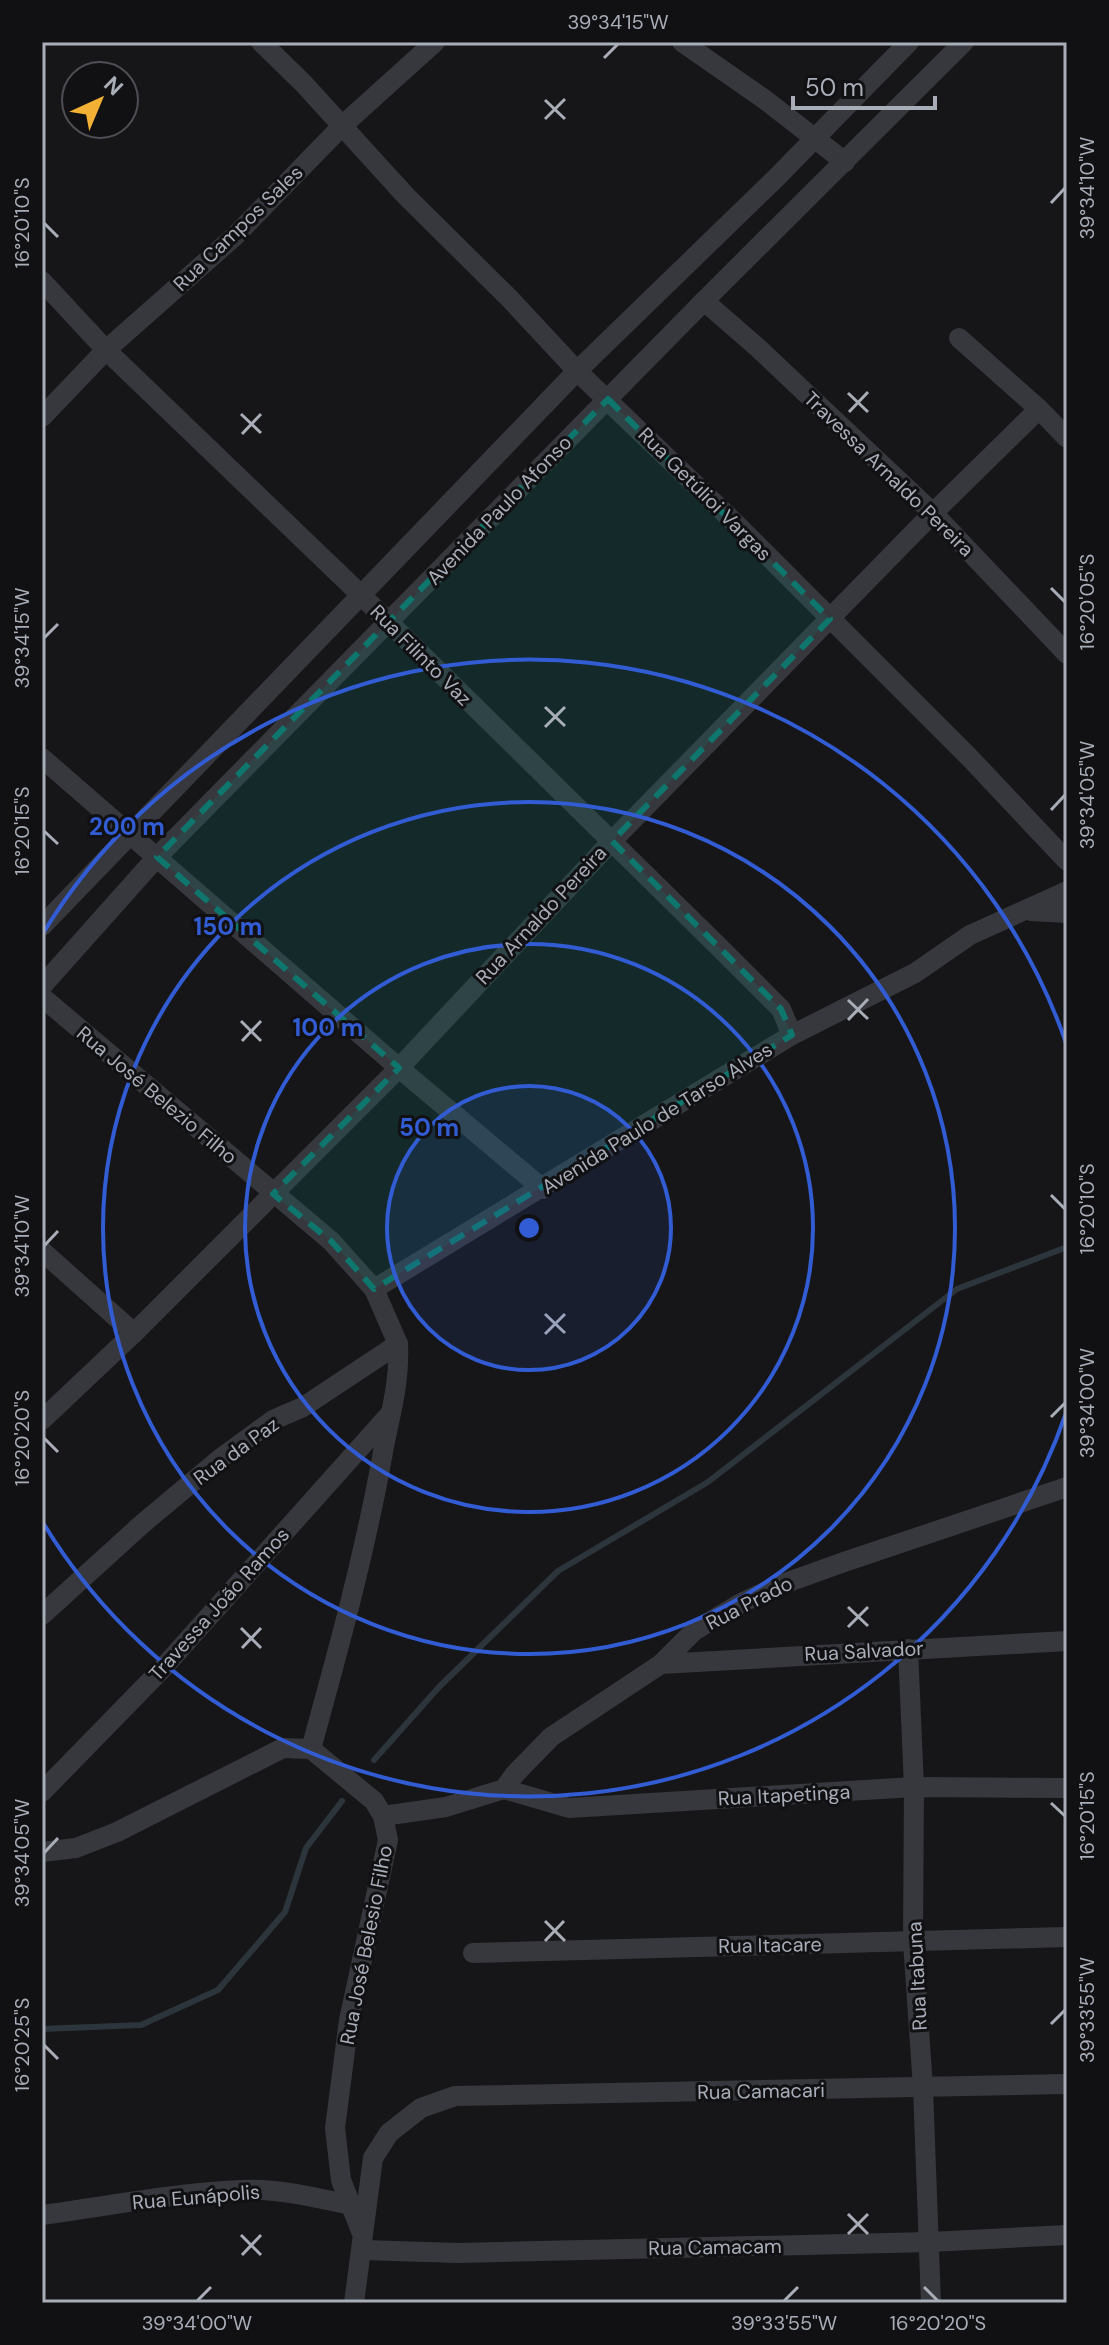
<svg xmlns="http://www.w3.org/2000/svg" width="1109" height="2345" viewBox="0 0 1109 2345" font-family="'DM Sans',sans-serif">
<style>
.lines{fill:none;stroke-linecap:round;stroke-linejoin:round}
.stream{stroke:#2c353c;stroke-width:6}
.minor{stroke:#37383d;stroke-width:20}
.marked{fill:#0f766e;fill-opacity:0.2;stroke:#0f766e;stroke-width:6;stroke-dasharray:16 10;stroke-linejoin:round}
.ticks{fill:none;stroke:#a8adb8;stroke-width:3}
.ring{fill:none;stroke:#325cd3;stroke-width:4}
.labels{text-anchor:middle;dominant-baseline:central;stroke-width:6;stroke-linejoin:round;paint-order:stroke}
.street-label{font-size:20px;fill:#a8adb8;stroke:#111113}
.centre{fill:#325cd3;stroke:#111113;stroke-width:4}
.ring-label{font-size:24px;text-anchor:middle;font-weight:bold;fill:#325cd3;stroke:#111113;stroke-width:6;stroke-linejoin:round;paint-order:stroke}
.neatline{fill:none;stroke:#a8adb8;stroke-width:3}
.ticks-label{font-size:20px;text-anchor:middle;fill:#a8adb8}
</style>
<rect width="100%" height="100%" fill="#161618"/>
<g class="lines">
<g class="stream">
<path d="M 374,1760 L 439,1687 L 558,1571 L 708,1482 L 957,1289 L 1067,1247"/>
<path d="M 42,2029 L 141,2025 L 218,1990 L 285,1912 L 306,1848 L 342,1801"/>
</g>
<g class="minor">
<path d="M 261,42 L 303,83 L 406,196 L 511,300 L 577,371 L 731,519 L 969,757 L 1067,861"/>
<path d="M 682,42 L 764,99 L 845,162"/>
<path d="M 42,281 L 106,350 L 360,594 L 716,944 L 781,1009 L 792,1035"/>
<path d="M 704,301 L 757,347 L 933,513 L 1067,654"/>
<path d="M 959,338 L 1039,409 L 1067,438"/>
<path d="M 42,417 L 106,350 L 235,236 L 342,126 L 435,42"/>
<path d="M 42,758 L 399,1068 L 543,1189"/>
<path d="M 1031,911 L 1067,913"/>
<path d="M 42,926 L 577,371 L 777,177 L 909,42"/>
<path d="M 42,986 L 157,857 L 704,301 L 964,42"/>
<path d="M 42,997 L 331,1241 L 374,1289 L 792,1035 L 915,973 L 970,935 L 1067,891"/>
<path d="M 42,1251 L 134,1333"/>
<path d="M 42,1420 L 134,1333 L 399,1068 L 612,841 L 933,513 L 1039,409"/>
<path d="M 42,1615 L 141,1525 L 221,1458 L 273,1420 L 303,1407 L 398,1344 L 374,1289"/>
<path d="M 908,1649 L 914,1787 L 913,1941 L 923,2088 L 931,2303"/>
<path d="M 661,1664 L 1067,1641"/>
<path d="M 311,1749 C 338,1651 365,1553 383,1452 C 390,1414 400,1384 398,1344"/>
<path d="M 504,1789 L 569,1808 L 914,1787 L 1067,1788"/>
<path d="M 42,1792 L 162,1669 L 391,1413"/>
<path d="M 383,1816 L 446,1807 L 504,1789 L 515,1774 L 551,1737 L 661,1664 L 694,1631 L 741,1603 L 780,1585 L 844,1562 L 1067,1487"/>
<path d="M 42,1852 L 76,1848 L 117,1832 L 283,1748 L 311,1749 L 374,1801 L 383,1816 L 388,1840 L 349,2020 L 335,2128 L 341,2180 L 361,2231"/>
<path d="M 473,1953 L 1067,1937"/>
<path d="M 42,2215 C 107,2206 174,2193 240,2190 C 277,2188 314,2197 351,2205"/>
<path d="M 362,2250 L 458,2253 L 930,2242 L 1067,2235"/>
<path d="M 354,2303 L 373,2158 L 389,2133 L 421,2108 L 455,2096 L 1067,2084"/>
</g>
</g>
<path class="marked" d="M 608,399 L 830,619 L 612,841 L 781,1009 L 792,1035 L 374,1289 L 331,1241 L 273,1194 L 399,1068 L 157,857 Z"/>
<path class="ticks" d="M 604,58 L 618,44M 545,100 L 565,119M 545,119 L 565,99M 1051,203 L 1065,188M 44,223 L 58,237M 848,393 L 868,412M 849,412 L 868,392M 241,414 L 261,433M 242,434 L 261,414M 1051,588 L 1065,602M 44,638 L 58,624M 545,707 L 565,726M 545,727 L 565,707M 1051,810 L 1065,795M 44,831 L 58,844M 848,1000 L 868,1019M 848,1020 L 868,999M 241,1021 L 261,1041M 242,1041 L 261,1021M 1051,1195 L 1065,1209M 44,1246 L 58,1231M 545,1314 L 565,1333M 545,1334 L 565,1314M 1051,1417 L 1065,1403M 44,1438 L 58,1452M 848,1607 L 868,1626M 848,1627 L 868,1607M 241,1628 L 261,1648M 242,1648 L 261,1628M 1051,1803 L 1065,1816M 44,1853 L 58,1838M 545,1921 L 565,1941M 545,1941 L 564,1921M 1051,2024 L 1065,2010M 44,2045 L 58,2059M 848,2214 L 868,2234M 848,2234 L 868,2214M 241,2235 L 261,2255M 242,2255 L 261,2235M 924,2287 L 938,2301M 197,2301 L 211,2287M 784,2301 L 798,2287"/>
<circle cx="529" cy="1228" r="142" fill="#325cd3" fill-opacity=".12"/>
<g class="ring">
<circle cx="529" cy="1228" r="142"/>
<circle cx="529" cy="1228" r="284"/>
<circle cx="529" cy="1228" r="426"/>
<path d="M1066 1413A568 568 0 0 1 42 1521M42 935A568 568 0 0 1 1066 1043"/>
</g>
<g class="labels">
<g class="street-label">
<text transform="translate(238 228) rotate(-44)">Rua Campos Sales</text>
<text transform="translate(889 474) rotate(44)">Travessa Arnaldo Pereira</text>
<text transform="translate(705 494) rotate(45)">Rua Getúlioi Vargas</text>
<text transform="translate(499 510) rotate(-46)">Avenida Paulo Afonso</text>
<text transform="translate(421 655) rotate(45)">Rua Filinto Vaz</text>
<text transform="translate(541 915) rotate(-47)">Rua Arnaldo Pereira</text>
<text transform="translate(157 1095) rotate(40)">Rua José Belezio Filho</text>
<text transform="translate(657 1118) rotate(-32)">Avenida Paulo de Tarso Alves</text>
<text transform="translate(236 1451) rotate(-36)">Rua da Paz</text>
<text transform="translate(749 1603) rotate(-27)">Rua Prado</text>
<text transform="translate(219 1604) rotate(-48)">Travessa João Ramos</text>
<text transform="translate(864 1651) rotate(-3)">Rua Salvador</text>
<text transform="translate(784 1795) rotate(-3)">Rua Itapetinga</text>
<text transform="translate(366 1945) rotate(-79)">Rua José Belesio Filho</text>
<text transform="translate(770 1945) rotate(-1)">Rua Itacare</text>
<text transform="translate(917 1976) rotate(-93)">Rua Itabuna</text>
<text transform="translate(761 2091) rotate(-1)">Rua Camacari</text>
<text transform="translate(196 2197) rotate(-5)">Rua Eunápolis</text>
<text transform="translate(715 2247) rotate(-1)">Rua Camacam</text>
</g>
</g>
<circle cx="529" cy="1228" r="12" class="centre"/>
<g class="ring-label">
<text x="127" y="835">200 m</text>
<text x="228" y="935">150 m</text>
<text x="328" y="1036">100 m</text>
<text x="429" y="1136">50 m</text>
</g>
<rect width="1109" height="2345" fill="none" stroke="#111113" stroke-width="88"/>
<g transform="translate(100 100) rotate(44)"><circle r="38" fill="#111113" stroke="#4d4f55" stroke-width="2"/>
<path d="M0-6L14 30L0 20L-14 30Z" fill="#f2b134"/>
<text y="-12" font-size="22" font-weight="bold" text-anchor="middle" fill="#a8adb8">N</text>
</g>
<path d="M793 96v12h142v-12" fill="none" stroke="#a8adb8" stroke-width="4"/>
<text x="805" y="96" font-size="24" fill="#a8adb8" stroke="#111113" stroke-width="6" paint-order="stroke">50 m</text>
<rect x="44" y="44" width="1021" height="2257" class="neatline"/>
<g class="ticks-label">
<text x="618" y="29">39°34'15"W</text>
<text transform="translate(1087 188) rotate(-90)" y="7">39°34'10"W</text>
<text transform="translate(22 223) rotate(-90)" y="7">16°20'10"S</text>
<text transform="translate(1087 602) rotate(-90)" y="7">16°20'05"S</text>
<text transform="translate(22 638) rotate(-90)" y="7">39°34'15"W</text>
<text transform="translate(1087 795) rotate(-90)" y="7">39°34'05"W</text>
<text transform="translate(22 831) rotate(-90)" y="7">16°20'15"S</text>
<text transform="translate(1087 1209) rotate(-90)" y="7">16°20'10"S</text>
<text transform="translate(22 1246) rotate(-90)" y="7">39°34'10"W</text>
<text transform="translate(1087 1403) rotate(-90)" y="7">39°34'00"W</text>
<text transform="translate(22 1438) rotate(-90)" y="7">16°20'20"S</text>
<text transform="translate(1087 1816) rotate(-90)" y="7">16°20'15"S</text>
<text transform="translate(22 1853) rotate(-90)" y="7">39°34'05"W</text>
<text transform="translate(1087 2010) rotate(-90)" y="7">39°33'55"W</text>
<text transform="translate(22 2045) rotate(-90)" y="7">16°20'25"S</text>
<text x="197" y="2330">39°34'00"W</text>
<text x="784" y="2330">39°33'55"W</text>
<text x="938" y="2330">16°20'20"S</text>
</g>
</svg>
